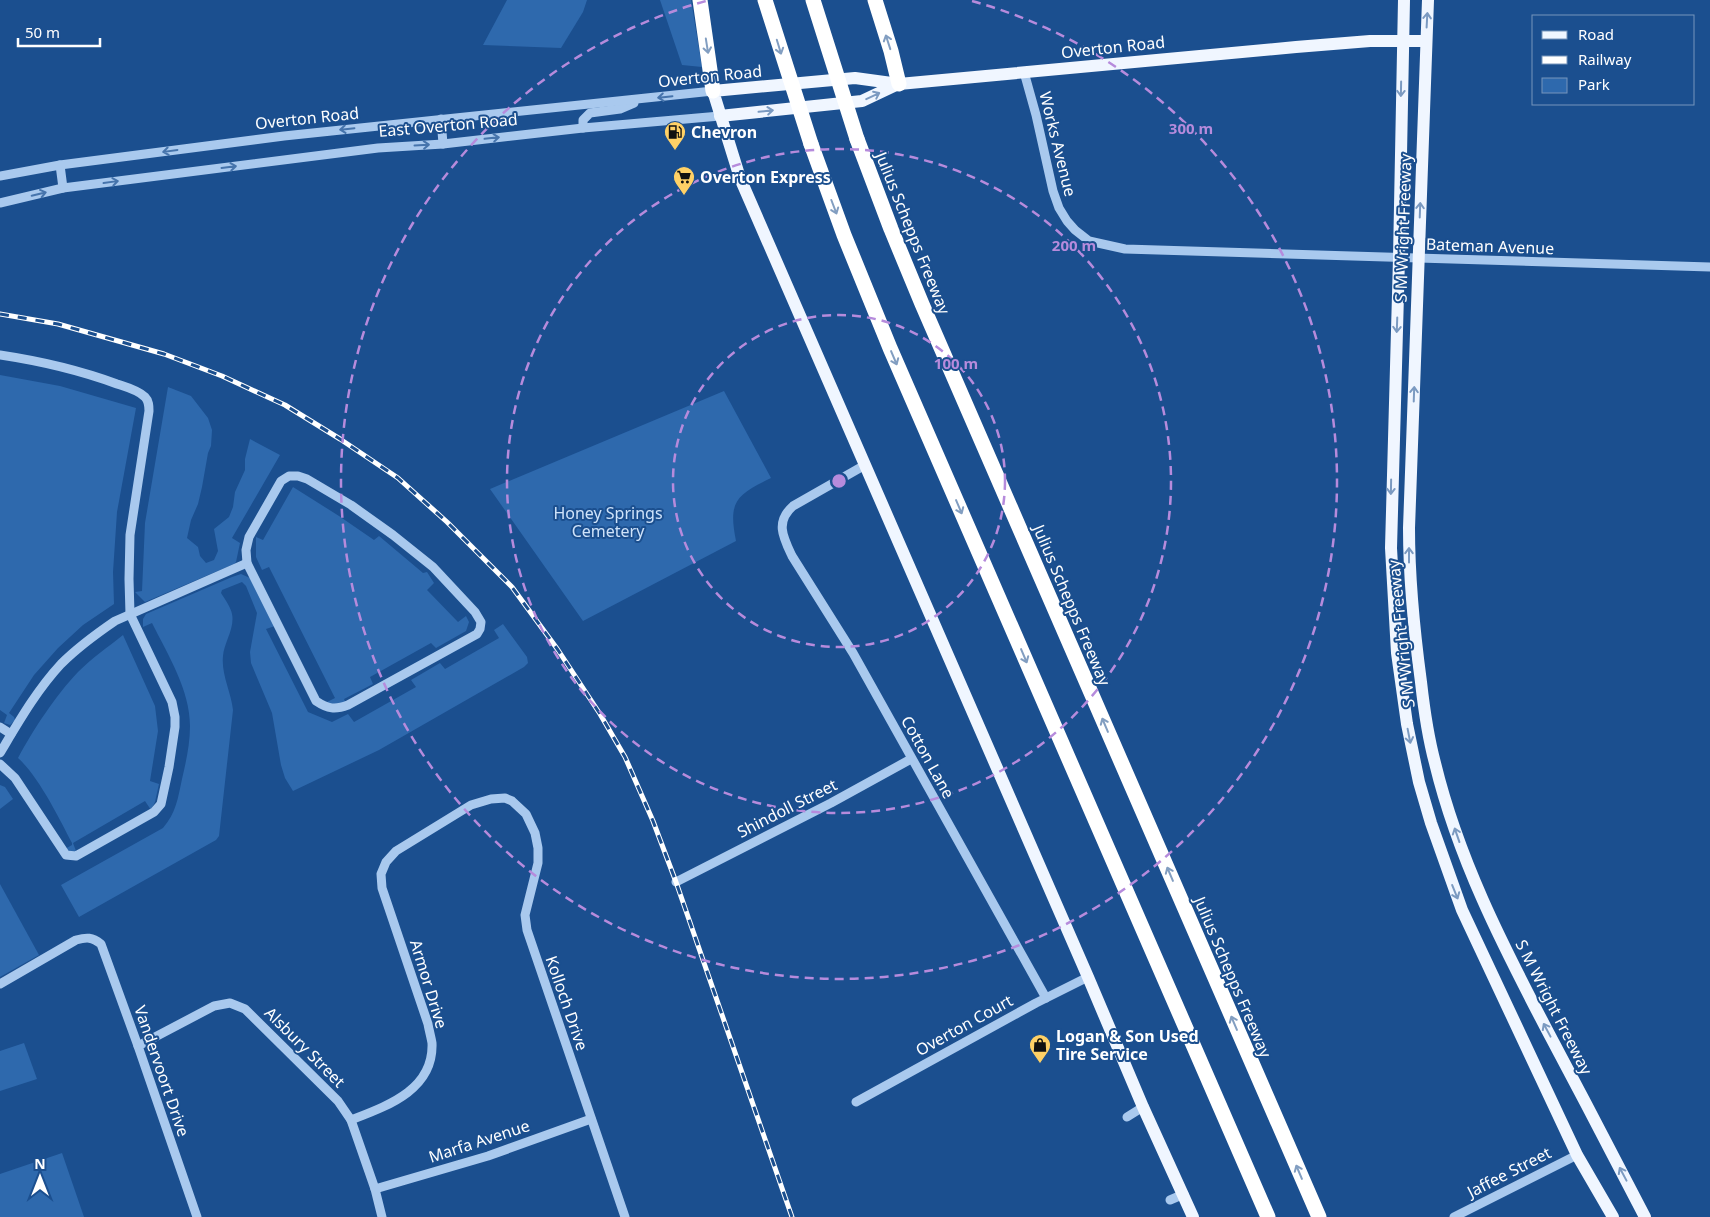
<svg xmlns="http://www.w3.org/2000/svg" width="1710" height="1217" viewBox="0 0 1710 1217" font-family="'Noto Sans',sans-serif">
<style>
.green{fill:#2e69ad}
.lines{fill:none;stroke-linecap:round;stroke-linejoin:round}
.minor{stroke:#a9c9ee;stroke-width:9}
.major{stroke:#f0f6ff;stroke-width:12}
.highway{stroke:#fff;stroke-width:15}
.rail-casing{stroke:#fff;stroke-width:5}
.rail{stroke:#1b4f8f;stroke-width:3;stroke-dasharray:9;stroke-linecap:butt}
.highway-bridge{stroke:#fff;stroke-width:15}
.oneway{stroke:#7b9ac1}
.oneway2{stroke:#829ec1}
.oneway3{stroke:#4674ac}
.ring{fill:none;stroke:#b68bdc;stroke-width:2.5;stroke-dasharray:9 6}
.labels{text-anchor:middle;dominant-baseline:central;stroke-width:4;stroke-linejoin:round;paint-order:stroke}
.street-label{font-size:16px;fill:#fff;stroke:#1b4f8f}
.poi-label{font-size:16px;font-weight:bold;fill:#fff;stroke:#1b4f8f;text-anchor:start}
.park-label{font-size:16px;fill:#cfe3fa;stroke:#1b4f8f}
.centre{fill:#b68bdc;stroke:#1b4f8f;stroke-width:2.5}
.ring-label{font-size:15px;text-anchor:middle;font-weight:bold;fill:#b68bdc;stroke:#1b4f8f;stroke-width:4;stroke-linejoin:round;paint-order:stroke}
</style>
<rect width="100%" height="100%" fill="#1b4f8f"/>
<g class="green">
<path d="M 507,0 L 587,0 L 583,12 L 561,48 L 483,45 Z"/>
<path d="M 660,0 L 691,0 L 702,67 L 682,65 Z"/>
<path d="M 0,375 L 60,386 L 136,408 L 117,512 L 113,572 L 114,604 L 83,625 L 58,648 L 34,675 L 9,713 L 14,717 L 15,720 L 10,725 L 4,723 L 7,715 L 0,710 Z"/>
<path d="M 168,387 L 191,396 L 208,418 L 212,430 L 211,446 L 208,453 L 202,487 L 198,504 L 191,520 L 187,538 L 198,547 L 200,556 L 206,563 L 214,560 L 218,551 L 214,529 L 229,517 L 233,507 L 235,492 L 245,470 L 245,459 L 250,439 L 280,455 L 232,538 L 240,543 L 236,562 L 234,564 L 145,602 L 135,592 L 142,591 L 145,523 Z"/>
<path d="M 724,391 L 771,478 C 736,495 728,501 736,541 L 583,621 L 490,489 Z"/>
<path d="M 293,487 L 339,516 L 374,540 L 379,536 L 423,573 L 427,572 L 434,583 L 427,590 L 458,622 L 466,616 L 469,622 L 466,631 L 436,648 L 431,643 L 370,677 L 373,684 L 344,699 L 346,704 L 340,706 L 325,703 L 335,698 L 269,567 L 262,570 L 256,557 L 256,537 L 263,540 Z"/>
<path d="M 241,574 L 250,578 L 275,626 L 266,629 L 308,712 L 332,722 L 348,714 L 354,722 L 416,687 L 411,680 L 440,663 L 445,669 L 499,638 L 494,630 L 503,624 L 527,657 L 528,663 L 524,667 L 379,750 L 293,791 L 285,778 L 281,765 L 272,713 L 251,663 L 250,652 L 257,613 L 246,586 L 242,582 L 222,590 L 221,593 C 225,599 231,608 232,614 C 235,628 224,643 223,656 C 221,674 231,692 233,710 L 219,836 L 216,840 L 79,917 L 61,885 L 163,828 C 176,813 178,798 182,779 C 186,762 190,744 190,726 C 190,690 168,655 152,623 L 143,627 L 143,619 L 146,614 L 232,577 Z"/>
<path d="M 123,635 L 155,706 L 158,731 L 150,781 L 159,784 L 155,802 L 151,810 L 145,801 L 73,843 L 76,851 L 75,853 L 65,849 L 72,845 L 72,843 C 59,818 39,777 18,758 C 33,730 56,695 78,672 C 92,658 108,647 123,635 Z"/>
<path d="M 0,785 L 5,787 L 13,799 L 0,809 Z"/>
<path d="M 0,884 L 39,955 L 0,977 Z"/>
<path d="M 24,1043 L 37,1079 L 0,1091 L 0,1051 Z"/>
<path d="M 62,1153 L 84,1217 L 0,1217 L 0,1174 Z"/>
</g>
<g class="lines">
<g class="minor">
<path d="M 1024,72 L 1036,115 L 1053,191 L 1059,208 L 1067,221 L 1075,230 L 1089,241 L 1125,249 L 1710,267"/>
<path d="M 441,119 L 443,144"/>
<path d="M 583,128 L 583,120 L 590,113 L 620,109 L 634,103"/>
<path d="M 60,165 L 63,188"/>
<path d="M 0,176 L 60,165 L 284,136 L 713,91"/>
<path d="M 0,203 L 63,188 L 378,148 L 443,144 L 583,128 L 720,116"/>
<path d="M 0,355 C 40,361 79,370 117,384 C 126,387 138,390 145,397 C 149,401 149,406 149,411 L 130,535 L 129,579 L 130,614 L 172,702 L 175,717 L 175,727 L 169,767 L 161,804 L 154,812 L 76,856 L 66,855 L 15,778 L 0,764"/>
<path d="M 865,465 L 793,506 C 775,522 783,537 792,556 L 853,653 L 1046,998"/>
<path d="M 289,476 L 298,476 L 307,479 L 351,505 L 393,535 L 433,567 L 475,612 L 481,622 L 480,629 L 477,634 L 348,705 C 335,710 328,709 316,701 L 247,563 L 246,550 L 249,537 L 281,481 Z"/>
<path d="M 0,727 L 11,734"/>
<path d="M 0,753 C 18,723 36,691 61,664 C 77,648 96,634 115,621 L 247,563"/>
<path d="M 676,882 L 831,803 L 911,759"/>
<path d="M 0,984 L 76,940 C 87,937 92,937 101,944 L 138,1046 L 197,1217"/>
<path d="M 138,1046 L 214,1006 L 230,1003 L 245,1009 L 338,1101 L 351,1120 L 375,1189 L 382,1217"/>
<path d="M 856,1102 L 1036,1003 L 1088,977"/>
<path d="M 1127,1117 L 1143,1107"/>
<path d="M 351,1120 C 387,1106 434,1090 432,1043 C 431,1037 429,1030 428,1024 L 382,888 L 381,874 L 386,862 L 396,851 L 471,805 L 491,799 L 505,798 L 512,801 L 526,814 L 535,833 L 538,848 L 538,863 L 525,915 L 527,930 L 625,1217"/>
<path d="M 375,1189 L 488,1156 L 591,1119"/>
<path d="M 1170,1200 L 1184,1194"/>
<path d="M 1454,1217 L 1577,1155"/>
</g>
<g class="major">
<path d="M 1404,0 L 1399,258 L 1391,548 L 1397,653 L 1407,724 L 1419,782 L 1431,823 L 1462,910 L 1577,1155 L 1613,1217"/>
<path d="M 1428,0 L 1409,528 C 1409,579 1414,630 1421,682 C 1424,709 1428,737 1435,763 C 1458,858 1502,944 1547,1030 C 1580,1092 1613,1155 1645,1217"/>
<path d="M 720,116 L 862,101 L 898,84"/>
<path d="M 1193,1217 L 1143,1107 L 1088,977 L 740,178 L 713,91 L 855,78 L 899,84 L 1296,47 L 1370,41 L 1426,41"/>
</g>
<g class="highway">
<path d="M 700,0 L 713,91"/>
<path d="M 875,0 L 891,51 L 899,84"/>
<path d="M 857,139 L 891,229 L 922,304 L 1319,1217"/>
<path d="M 811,144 L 844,235 L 890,348 L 1268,1217"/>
</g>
<g class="rail-casing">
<path id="rail" d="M 0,314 L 58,324 L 164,354 L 222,376 L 285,405 L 340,439 L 398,478 L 447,522 L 512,587 L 558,650 L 600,714 L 625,757 L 653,821 L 676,882 L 792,1217"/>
</g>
<use href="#rail" class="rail"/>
<g class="highway-bridge">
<path d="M 765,0 L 811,144"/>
<path d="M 813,0 L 857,139"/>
</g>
</g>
<defs><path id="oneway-shaft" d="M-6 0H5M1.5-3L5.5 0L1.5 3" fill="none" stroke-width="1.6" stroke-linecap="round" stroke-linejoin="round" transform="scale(1.25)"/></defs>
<g class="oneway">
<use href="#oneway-shaft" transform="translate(1427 20) rotate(-87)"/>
<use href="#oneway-shaft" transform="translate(1401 89) rotate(91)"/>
<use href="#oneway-shaft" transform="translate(873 96) rotate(-25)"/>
<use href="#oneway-shaft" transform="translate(766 111) rotate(-6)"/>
<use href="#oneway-shaft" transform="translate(1420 210) rotate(-88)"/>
<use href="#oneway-shaft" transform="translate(1397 325) rotate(92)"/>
<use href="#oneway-shaft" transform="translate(1414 394) rotate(-88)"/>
<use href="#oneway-shaft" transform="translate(1391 487) rotate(91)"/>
<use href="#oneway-shaft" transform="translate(1409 555) rotate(-90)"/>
<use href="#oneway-shaft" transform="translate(1409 736) rotate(79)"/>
<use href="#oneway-shaft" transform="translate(1457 835) rotate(-109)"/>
<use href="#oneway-shaft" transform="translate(1455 892) rotate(68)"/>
<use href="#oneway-shaft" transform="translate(1547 1030) rotate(-118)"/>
<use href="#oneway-shaft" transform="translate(1623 1174) rotate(-118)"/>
</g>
<g class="oneway2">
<use href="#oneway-shaft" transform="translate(888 42) rotate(-108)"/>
<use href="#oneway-shaft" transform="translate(707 46) rotate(81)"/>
<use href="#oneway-shaft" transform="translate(779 47) rotate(73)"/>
<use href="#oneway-shaft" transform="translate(834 207) rotate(69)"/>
<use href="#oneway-shaft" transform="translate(894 358) rotate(67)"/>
<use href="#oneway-shaft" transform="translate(959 507) rotate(67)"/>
<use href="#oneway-shaft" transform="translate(1024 656) rotate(67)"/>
<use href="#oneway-shaft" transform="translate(1105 725) rotate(-113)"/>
<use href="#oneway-shaft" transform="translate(1170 874) rotate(-113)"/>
<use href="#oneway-shaft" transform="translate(1234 1023) rotate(-113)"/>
<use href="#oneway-shaft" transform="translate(1299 1172) rotate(-113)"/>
</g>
<g class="oneway3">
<use href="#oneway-shaft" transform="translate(665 97) rotate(174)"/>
<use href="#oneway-shaft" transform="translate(347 129) rotate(174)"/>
<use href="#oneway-shaft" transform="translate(492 138) rotate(-6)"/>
<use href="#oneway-shaft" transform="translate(422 145) rotate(-3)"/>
<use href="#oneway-shaft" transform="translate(170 151) rotate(172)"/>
<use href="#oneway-shaft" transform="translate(229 167) rotate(-7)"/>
<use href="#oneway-shaft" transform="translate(111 182) rotate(-8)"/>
<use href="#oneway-shaft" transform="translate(39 194) rotate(-13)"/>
</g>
<g class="ring">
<circle cx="839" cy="481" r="166"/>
<circle cx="839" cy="481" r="332"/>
<path d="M972 1A498 498 0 1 1 706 1"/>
</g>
<defs>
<g id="fuel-pin" transform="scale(1.125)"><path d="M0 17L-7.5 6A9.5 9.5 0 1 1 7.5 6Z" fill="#ffd166" stroke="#1b4f8f"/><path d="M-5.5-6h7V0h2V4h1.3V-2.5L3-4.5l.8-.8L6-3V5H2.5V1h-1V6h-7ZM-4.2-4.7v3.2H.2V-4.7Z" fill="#111"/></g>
<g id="supermarket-pin" transform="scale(1.125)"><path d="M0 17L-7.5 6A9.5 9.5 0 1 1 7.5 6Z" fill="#ffd166" stroke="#1b4f8f"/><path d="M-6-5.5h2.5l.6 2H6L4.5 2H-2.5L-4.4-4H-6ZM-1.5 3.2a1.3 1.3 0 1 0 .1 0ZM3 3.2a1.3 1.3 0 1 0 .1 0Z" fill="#111"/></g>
<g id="shop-pin" transform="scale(1.125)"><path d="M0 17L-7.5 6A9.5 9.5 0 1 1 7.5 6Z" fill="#ffd166" stroke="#1b4f8f"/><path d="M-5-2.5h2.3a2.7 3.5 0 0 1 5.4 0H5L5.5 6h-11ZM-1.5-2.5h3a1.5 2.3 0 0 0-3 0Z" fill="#111"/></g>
</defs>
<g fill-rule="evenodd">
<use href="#fuel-pin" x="675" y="132"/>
<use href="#supermarket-pin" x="684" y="177"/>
<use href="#shop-pin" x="1040" y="1045"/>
</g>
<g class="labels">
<g class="street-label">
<text transform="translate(1113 47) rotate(-6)">Overton Road</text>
<text transform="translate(710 76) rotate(-6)">Overton Road</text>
<text transform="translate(307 118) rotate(-6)">Overton Road</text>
<text transform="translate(448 125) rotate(-5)">East Overton Road</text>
<text transform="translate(1058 144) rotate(76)">Works Avenue</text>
<text transform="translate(1403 228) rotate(-88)">S M Wright Freeway</text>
<text transform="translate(913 233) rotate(68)">Julius Schepps Freeway</text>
<text transform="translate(1490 246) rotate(2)">Bateman Avenue</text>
<text transform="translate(1072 605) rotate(67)">Julius Schepps Freeway</text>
<text transform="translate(1401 634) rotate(-96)">S M Wright Freeway</text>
<text transform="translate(928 757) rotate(61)">Cotton Lane</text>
<text transform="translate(787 808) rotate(-27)">Shindoll Street</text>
<text transform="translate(1233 977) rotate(67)">Julius Schepps Freeway</text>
<text transform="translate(429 984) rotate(73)">Armor Drive</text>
<text transform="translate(567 1003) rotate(71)">Kolloch Drive</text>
<text transform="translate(1554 1007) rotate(63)">S M Wright Freeway</text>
<text transform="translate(964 1025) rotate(-29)">Overton Court</text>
<text transform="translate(305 1047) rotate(45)">Alsbury Street</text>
<text transform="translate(162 1071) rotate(71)">Vandervoort Drive</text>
<text transform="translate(479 1141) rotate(-18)">Marfa Avenue</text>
<text transform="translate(1509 1172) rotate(-27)">Jaffee Street</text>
</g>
<g class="poi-label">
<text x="691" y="132">Chevron</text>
<text x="700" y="177">Overton Express</text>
<text x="1056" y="1036">Logan &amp; Son Used<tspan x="1056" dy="18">Tire Service</tspan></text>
</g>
<g class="park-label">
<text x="608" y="513">Honey Springs<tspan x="608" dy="18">Cemetery</tspan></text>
</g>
</g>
<circle cx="839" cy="481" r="8" class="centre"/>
<g class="ring-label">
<text x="1191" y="134">300 m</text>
<text x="1074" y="251">200 m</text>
<text x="956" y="369">100 m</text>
</g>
<rect x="1532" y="15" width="162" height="90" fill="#1b4f8f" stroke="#7695bc"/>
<rect x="1542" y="31" width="25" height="8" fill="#f0f6ff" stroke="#7695bc"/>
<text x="1578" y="40" font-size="15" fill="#ffffff">Road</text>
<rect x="1542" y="56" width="25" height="8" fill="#ffffff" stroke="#7695bc"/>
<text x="1578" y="65" font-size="15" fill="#ffffff">Railway</text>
<rect x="1542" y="78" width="25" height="15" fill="#2e69ad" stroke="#7695bc"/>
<text x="1578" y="90" font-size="15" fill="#ffffff">Park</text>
<g transform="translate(40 1177)" stroke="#1b4f8f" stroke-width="4" paint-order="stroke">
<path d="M0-4L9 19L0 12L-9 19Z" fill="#ffffff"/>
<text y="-8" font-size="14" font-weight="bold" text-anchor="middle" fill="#ffffff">N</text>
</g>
<path d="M18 38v8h82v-8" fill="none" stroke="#ffffff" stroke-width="2.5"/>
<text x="25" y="38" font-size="15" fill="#ffffff" stroke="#1b4f8f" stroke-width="4" paint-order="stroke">50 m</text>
</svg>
